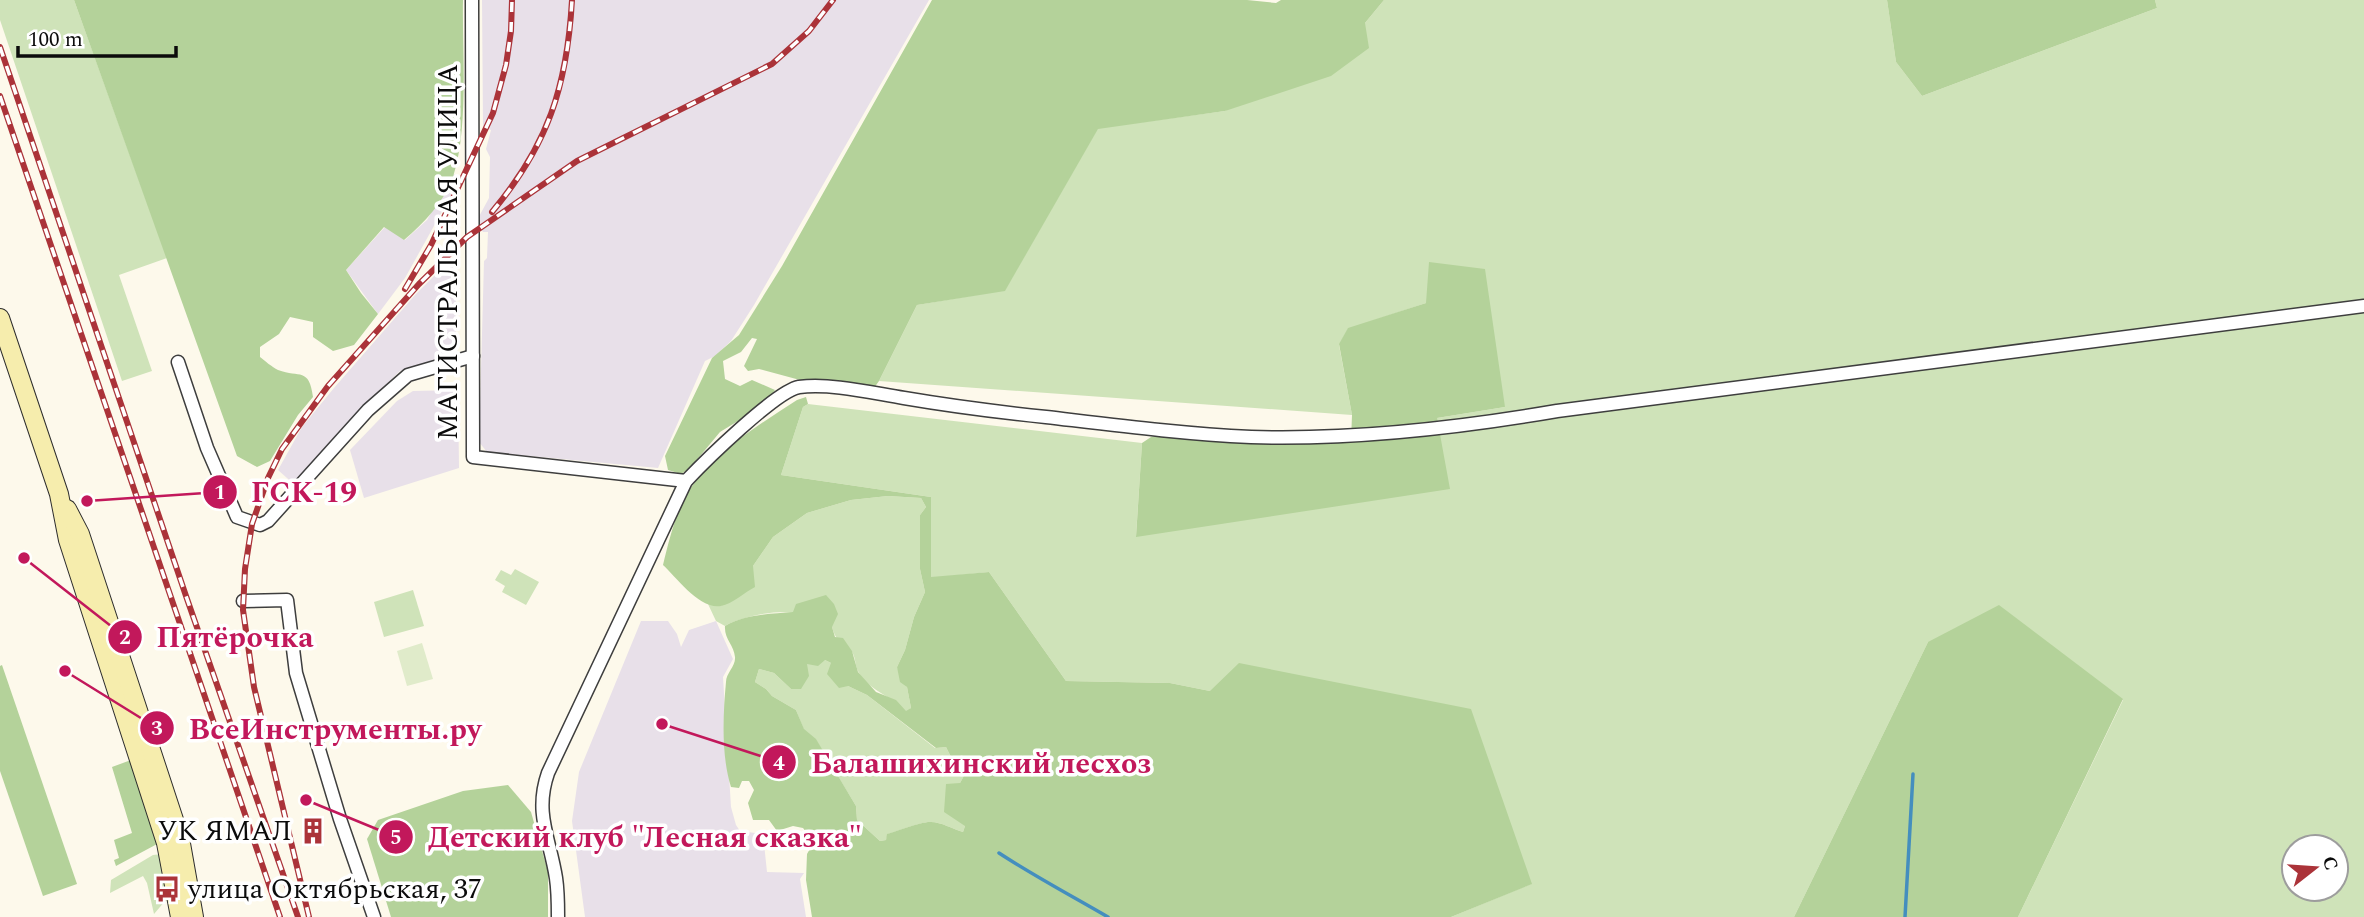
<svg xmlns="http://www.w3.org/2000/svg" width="2364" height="917" viewBox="0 0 2364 917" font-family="Spectral,serif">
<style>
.industrial{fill:#e8e0e9}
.green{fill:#cfe3b9;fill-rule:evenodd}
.forest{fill:#b4d29a;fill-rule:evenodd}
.pitch{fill:#e0ebca}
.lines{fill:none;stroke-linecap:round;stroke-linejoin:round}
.stream{stroke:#448ebe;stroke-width:3.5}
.street-casing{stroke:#3e3e3e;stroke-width:15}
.secondary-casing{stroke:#2d2d2d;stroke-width:20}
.street{stroke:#fff;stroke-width:12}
.secondary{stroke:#f6edad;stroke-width:18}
.rail-casing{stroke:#ab3339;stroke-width:6}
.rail{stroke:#fff;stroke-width:3.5;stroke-dasharray:10;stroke-linecap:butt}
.labels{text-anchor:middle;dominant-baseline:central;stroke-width:7;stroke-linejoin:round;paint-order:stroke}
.street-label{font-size:28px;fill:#0b0b0b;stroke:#fff}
.poi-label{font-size:28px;fill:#0b0b0b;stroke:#fff;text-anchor:end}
.leader{fill:none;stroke:#c2185b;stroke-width:2.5}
.callout-dot{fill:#c2185b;stroke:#fff;stroke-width:2.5}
.mark-label{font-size:21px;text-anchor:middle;font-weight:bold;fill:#fff}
.callout-label{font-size:30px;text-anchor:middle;font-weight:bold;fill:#c2185b;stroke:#fff;stroke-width:7;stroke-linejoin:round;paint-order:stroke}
</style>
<rect width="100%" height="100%" fill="#fdf9eb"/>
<g class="industrial">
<path d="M 482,0 L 929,0 L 754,305 L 731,341 L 715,356 L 705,361 L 658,468 L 487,452 L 479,442 L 484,261 L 487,258 L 488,232 L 483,232 L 476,222 L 489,198 L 490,157 L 486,149 L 491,130 L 483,127 Z"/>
<path d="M 453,174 L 460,177 L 459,181 L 405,278 L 378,314 L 346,270 L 385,227 L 405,240 L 427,220 Z"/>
<path d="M 452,258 L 456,297 L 456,357 L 400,371 L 365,405 L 296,486 L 278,470 L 302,427 L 334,388 L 415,295 Z"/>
<path d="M 458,390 L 459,468 L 364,498 L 350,450 L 397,401 L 413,391 Z"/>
<path d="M 641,621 L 668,621 L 677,634 L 681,647 L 689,630 L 716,621 L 733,659 L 723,677 L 731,807 L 736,825 L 740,831 L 763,834 L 767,872 L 804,873 L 800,879 L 806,917 L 585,917 L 572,821 L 579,772 Z"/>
</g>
<g class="green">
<path d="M 0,0 L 74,0 L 167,258 L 119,275 L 152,371 L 122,381 L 0,20 Z"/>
<path d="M 1384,0 L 1887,0 L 1896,62 L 1922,96 L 2157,8 L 2155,0 L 2364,0 L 2364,917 L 2018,917 L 2123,700 L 1928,642 L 1794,917 L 1451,917 L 1531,884 L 1210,691 L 1170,683 L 1066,681 L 989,572 L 931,578 L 931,497 L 781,475 L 803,407 L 808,404 L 1142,443 L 1136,536 L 1437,418 L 1505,407 L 1426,303 L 1348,329 L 1339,345 L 1352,415 L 879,381 L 917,305 L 1005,290 L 1098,128 L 1225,111 L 1365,23 ZM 2294,847 L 2336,847 L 2336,889 L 2294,889 Z"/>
<path d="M 888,496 L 921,498 L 926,507 L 920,515 L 920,569 L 925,592 L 914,617 L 905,650 L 897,667 L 907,687 L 911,708 L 906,712 C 891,695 871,692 859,673 C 855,667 856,658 852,652 C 845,640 837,646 832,627 C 820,622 807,616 795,613 C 778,609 740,617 725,626 L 716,621 L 708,604 L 721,606 L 753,566 L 773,537 L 807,513 L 851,500 Z"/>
<path d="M 515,569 L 539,582 L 526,605 L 502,592 L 505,586 L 495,580 L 501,570 L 511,575 Z"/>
<path d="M 413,590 L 424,626 L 384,637 L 374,602 Z"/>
<path d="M 825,660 L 831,663 L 848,686 L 867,695 L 935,748 L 946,747 L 952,759 L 966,772 L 960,783 L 965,826 L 963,832 C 953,829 941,822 931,822 C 924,821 897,831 888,834 L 886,840 L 880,841 L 857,820 L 856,806 L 816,740 L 804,730 L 796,710 L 772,696 L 766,689 L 755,682 L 759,669 L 774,673 L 791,689 L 807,663 Z"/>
<path d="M 162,854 L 171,894 L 154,914 L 147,883 L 143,876 L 110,893 L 111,880 L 153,855 Z"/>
</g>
<g class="forest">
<path d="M 74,0 L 463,0 C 462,52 469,128 453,177 C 444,202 424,223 404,240 L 384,227 L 346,270 L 361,293 L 378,314 L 354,345 L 333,351 L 313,337 L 313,322 L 290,317 L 279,334 L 260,347 L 260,357 C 265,361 272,367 278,370 C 300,378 309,367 313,397 L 298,415 L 270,461 L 257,467 L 237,456 Z"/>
<path d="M 932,0 L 1247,0 L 1276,3 L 1281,0 L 1384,0 L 1365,23 L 1369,48 L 1331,76 L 1225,111 L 1098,129 L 1005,291 L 917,305 L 879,381 L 874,388 L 811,383 L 759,369 L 748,371 L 744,366 L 757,339 L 752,338 L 741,352 L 723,361 L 725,379 L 740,386 L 752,380 L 775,390 L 764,405 L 720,432 L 690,468 L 681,474 L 668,470 L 665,456 L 712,358 L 739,335 L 782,266 Z"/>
<path d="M 1887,0 L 2155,0 L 2157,8 L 1922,96 L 1896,62 Z"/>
<path d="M 1429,262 L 1485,269 L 1505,407 L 1437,418 L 1450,489 L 1136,537 L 1142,443 L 1151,437 L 1170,433 L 1351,441 L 1352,415 L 1339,344 L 1348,328 L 1426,303 Z"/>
<path d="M 806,397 L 808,404 L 803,407 L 781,475 L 931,497 L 931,577 L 989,572 L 1066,681 L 1170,683 L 1210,691 L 1239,663 L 1471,709 L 1532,884 L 1451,917 L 812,917 L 806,880 L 807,854 L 811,847 L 811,838 L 803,828 L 793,826 L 777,831 L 769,820 L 753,820 L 748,803 L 754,790 L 749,781 L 742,781 L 739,788 L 731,787 C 721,755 723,715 726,682 C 726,673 736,666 735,657 C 734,645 724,639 725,626 C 745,614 770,614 793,612 L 796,604 L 826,595 L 834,604 L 838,614 L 832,627 L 835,637 L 843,638 L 852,651 L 858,672 L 876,692 L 896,700 L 906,711 L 911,708 L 907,687 L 900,682 L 897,667 L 905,650 L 914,617 L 925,592 L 920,569 L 920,515 L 926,507 L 921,498 L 888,496 L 851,500 L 807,513 L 773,537 L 753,566 L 755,587 C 745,592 732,604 721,606 C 700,610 676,577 663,565 C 669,540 676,511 690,489 C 716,450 759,425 797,400 ZM 825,660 L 831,663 L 827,674 L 839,688 L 848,686 L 867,695 L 936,748 L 946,747 L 952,759 L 966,772 L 960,783 L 946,784 L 944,812 L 965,826 L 963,832 C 953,829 941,822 931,822 C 923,821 897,831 887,834 L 886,840 L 880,841 L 857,820 L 856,806 L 816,739 L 804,729 L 796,710 L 772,696 L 766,689 L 755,682 L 759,669 L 774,673 L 791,689 L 801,689 L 809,676 L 807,664 L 818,666 Z"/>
<path d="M 1999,605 L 2123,699 L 2018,917 L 1794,917 L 1928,642 Z"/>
<path d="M 2,665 L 77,884 L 43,896 L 0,771 L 0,666 Z"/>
<path d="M 131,760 L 159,843 L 116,866 L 114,860 L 119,858 L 114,840 L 132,833 L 112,767 Z"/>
<path d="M 508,785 L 531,812 L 548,872 L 548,917 L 391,917 L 367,839 L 378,820 L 463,791 Z"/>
</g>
<path class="pitch" d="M 422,643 L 433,679 L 407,686 L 397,651 Z"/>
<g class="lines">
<g class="stream">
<path d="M 999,853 C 1034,876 1072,896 1108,917"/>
<path d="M 1905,917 L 1913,774"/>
</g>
<g class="street-casing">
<g id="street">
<path d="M 472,0 L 473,457 L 686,481"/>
<path d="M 178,362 L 207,448 L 237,517 L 260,525 L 268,521 L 368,410 L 408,375 L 473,356"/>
<path d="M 243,601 L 287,600 L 296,673 L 340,819 L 374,917"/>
<path d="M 558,917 C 558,904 558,891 556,878 C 550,839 534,813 548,773 L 686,481 C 704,462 776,391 799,387 C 832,383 872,393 904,398 C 951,406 998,412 1046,417 C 1114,425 1183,434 1251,437 C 1351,440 1458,428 1557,411 L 2364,306"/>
</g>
</g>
<g class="secondary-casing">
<g id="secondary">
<path d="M 0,318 L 59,494 L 68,540 L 166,843 L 180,917"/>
<path d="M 67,509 L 80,534 L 180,838 L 194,917"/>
</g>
</g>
<use href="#street" class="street"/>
<use href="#secondary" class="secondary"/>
<g class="rail-casing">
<g id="rail">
<path d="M 0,47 L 186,596 L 298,917"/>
<path d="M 0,96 L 280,917"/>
<path d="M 492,212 C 548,145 567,87 572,0"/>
<path d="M 405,289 L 431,245 L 493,113 L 506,65 L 511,31 L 512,0"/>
<path d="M 309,917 L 254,687 L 243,610 L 245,569 L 252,524 L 268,478 L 282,449 L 328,386 L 419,284 L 467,237 L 577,161 L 772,64 L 809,31 L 833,0"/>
</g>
</g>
<use href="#rail" class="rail"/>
</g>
<defs>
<g id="building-bare" transform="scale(2.1)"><path d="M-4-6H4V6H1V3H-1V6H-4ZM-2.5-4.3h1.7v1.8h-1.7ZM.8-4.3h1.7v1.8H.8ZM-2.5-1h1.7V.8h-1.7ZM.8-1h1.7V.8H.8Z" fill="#ab3339" stroke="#fff" stroke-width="2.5" paint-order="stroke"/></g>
<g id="bus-bare" transform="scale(2.1)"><path d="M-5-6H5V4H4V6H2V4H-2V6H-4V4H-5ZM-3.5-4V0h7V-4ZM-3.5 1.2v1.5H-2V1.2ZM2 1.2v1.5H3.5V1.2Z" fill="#ab3339" stroke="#fff" stroke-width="2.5" paint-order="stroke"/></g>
</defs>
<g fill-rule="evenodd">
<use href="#building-bare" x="313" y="831"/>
<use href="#bus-bare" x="167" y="889"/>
</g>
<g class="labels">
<g class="street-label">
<text transform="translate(448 252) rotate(-90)">МАГИСТРАЛЬНАЯ УЛИЦА</text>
</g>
<g class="poi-label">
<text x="292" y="831">УК ЯМАЛ</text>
<text x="188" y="889" text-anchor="start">улица Октябрьская, 37</text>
</g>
</g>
<path class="leader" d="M87 501L220 492M24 558L125 637M65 671L157 728M662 724L779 762M306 800L396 837"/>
<g class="callout-dot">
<circle cx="87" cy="501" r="7"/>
<circle cx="24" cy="558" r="7"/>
<circle cx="65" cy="671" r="7"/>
<circle cx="662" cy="724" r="7"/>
<circle cx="306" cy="800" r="7"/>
<circle cx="220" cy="492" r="18"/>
<circle cx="125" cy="637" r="18"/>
<circle cx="157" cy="728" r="18"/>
<circle cx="779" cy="762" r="18"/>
<circle cx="396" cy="837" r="18"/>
</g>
<g class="mark-label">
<text x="220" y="499">1</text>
<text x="125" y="644">2</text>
<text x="157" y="735">3</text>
<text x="779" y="770">4</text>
<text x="396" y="844">5</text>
</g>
<g class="callout-label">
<text x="304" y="502">ГСК-19</text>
<text x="235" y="647">Пятёрочка</text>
<text x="335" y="739">ВсеИнструменты.ру</text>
<text x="981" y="773">Балашихинский лесхоз</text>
<text x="645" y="847">Детский клуб "Лесная сказка"</text>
</g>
<g transform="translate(2315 868) rotate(73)"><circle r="33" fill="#ffffff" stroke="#9d9d9d" stroke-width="2"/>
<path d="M0-5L12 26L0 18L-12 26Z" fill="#ab3339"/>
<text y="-10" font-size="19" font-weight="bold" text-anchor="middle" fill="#0b0b0b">С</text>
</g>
<path d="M18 46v10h158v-10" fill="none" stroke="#0b0b0b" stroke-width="3.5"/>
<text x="28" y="46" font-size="21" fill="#0b0b0b" stroke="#ffffff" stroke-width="5" paint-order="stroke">100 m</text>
</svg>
